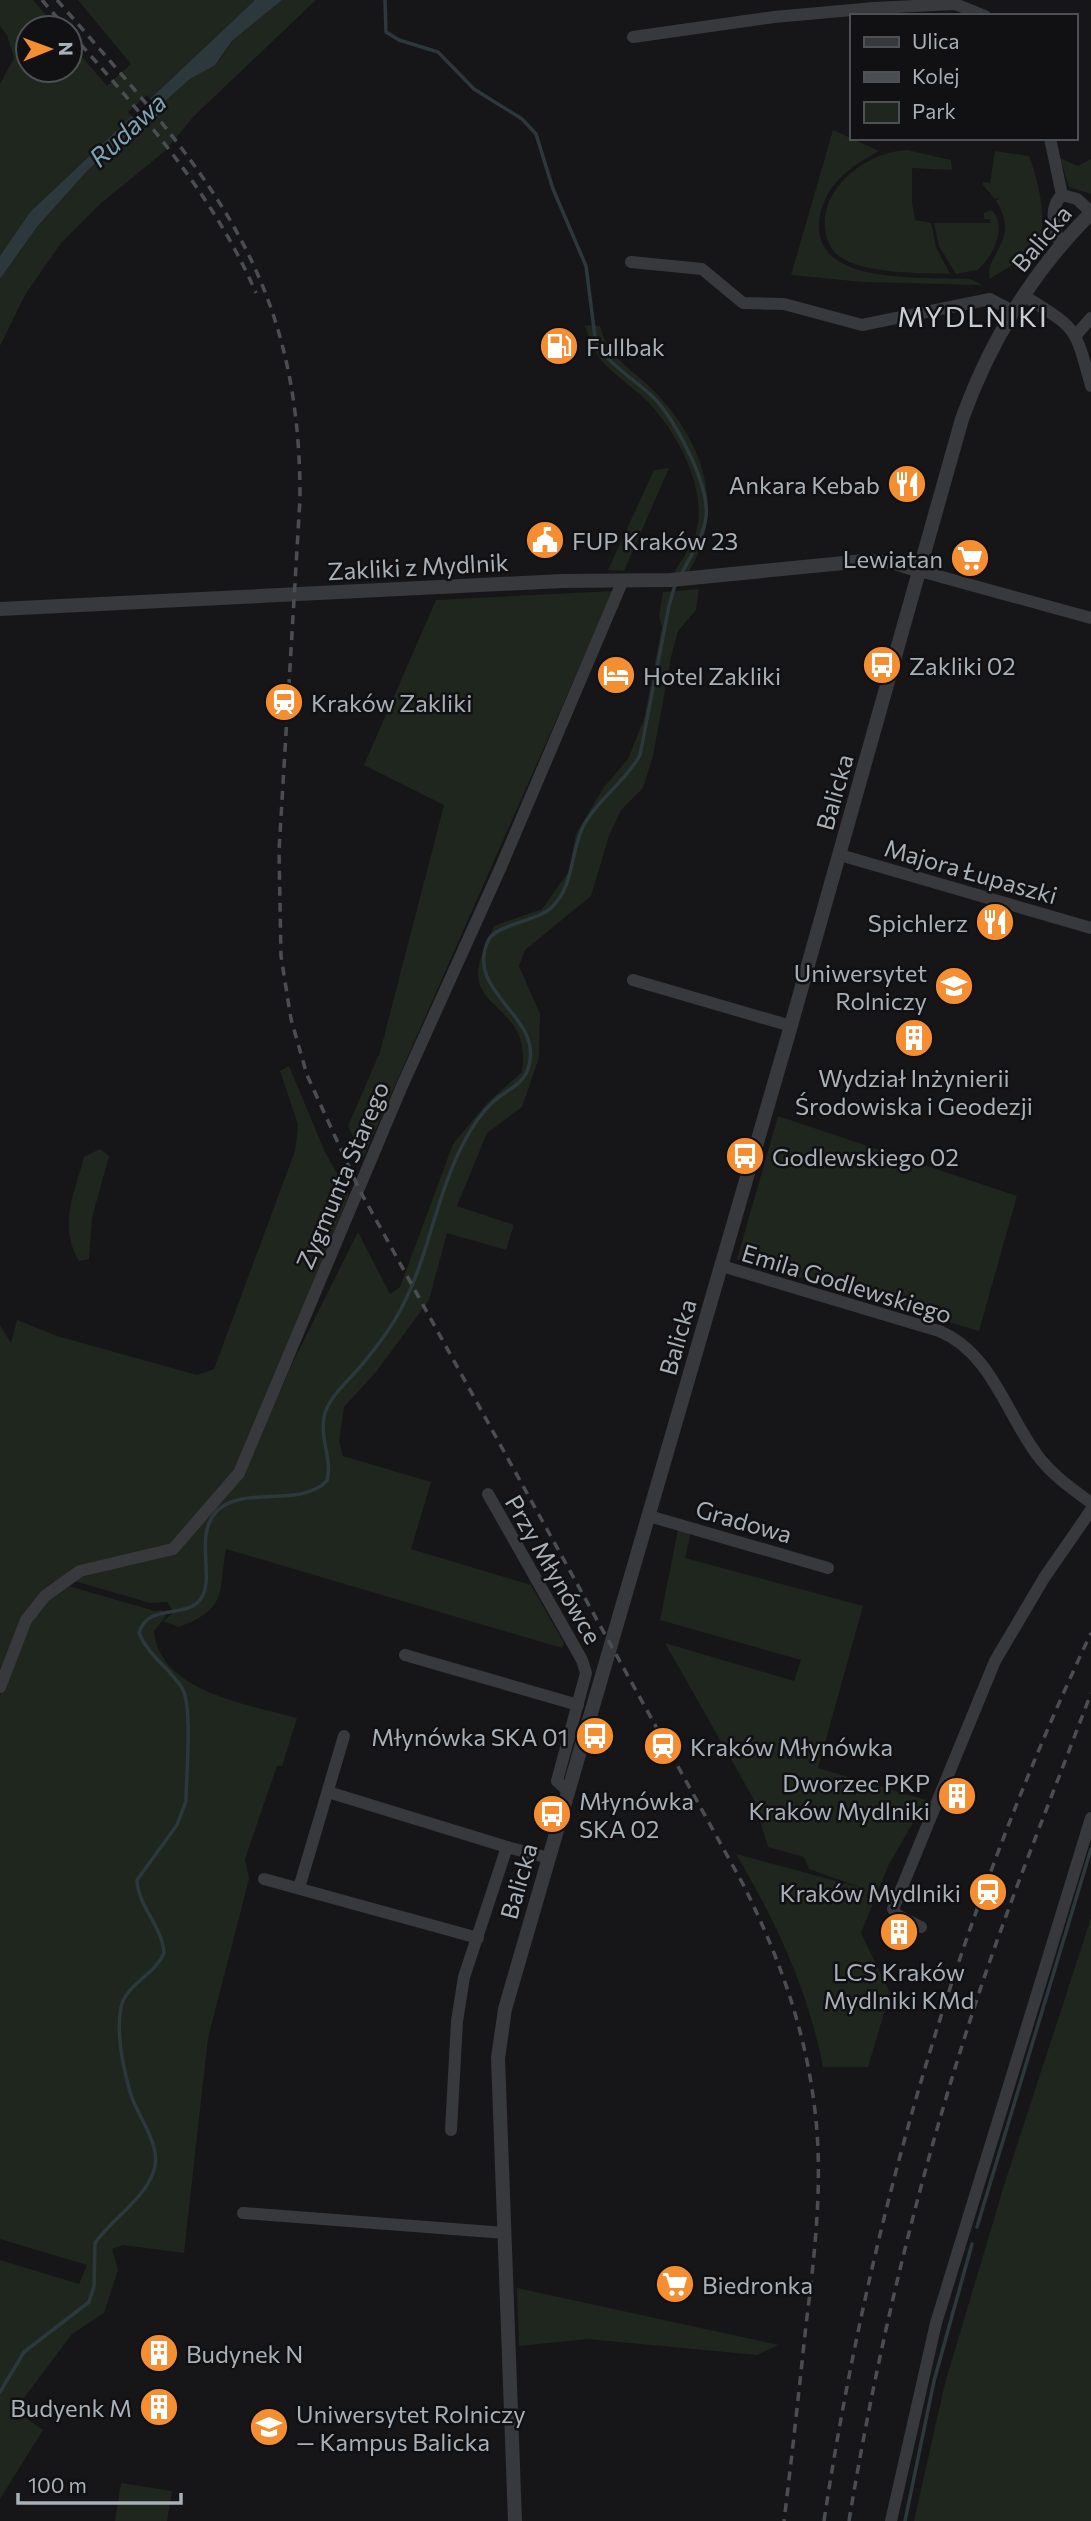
<svg xmlns="http://www.w3.org/2000/svg" width="1091" height="2521" viewBox="0 0 1091 2521" font-family="Commissioner,sans-serif">
<style>
.green{fill:#1e261e}
.water{fill:#2c383c}
.pier{fill:#161618}
.lines{fill:none;stroke-linecap:round;stroke-linejoin:round}
.stream{stroke:#2c383c;stroke-width:3.5}
.minor{stroke:#37393d;stroke-width:12}
.tertiary{stroke:#37393d;stroke-width:14}
.rail{stroke:#4a4e52;stroke-width:3.5;stroke-dasharray:9 7;stroke-linecap:butt}
.labels{text-anchor:middle;dominant-baseline:central;stroke-width:5;stroke-linejoin:round;paint-order:stroke}
.street-label{font-size:24px;fill:#a8b0b8;stroke:#111113}
.poi-label{font-size:24px;fill:#a8b0b8;stroke:#111113;text-anchor:start}
.water-label{font-size:26px;font-style:italic;fill:#7ea5b4;stroke:#111113}
.quarter-label{font-size:28px;letter-spacing:2px;fill:#c9ced4;stroke:#111113}
</style>
<rect width="100%" height="100%" fill="#161618"/>
<g class="green">
<path d="M 0,0 L 33,0 L 57,28 L 28,28 L 28,70 L 70,70 L 70,43 L 107,86 L 131,64 L 78,0 L 255,0 L 37,205 L 0,256 L 0,84 L 14,58 L 7,35 L 0,26 Z"/>
<path d="M 282,0 L 316,0 L 194,116 L 165,151 L 100,204 L 61,243 L 25,295 L 0,346 L 0,279 L 37,227 L 88,170 L 190,79 L 220,59 L 232,41 Z"/>
<path d="M 833,130 L 879,151 C 852,166 827,182 820,215 C 806,288 925,276 970,279 L 983,285 L 863,282 L 791,275 Z"/>
<path d="M 907,150 L 951,160 L 952,170 L 912,168 L 912,202 L 915,220 L 931,223 L 936,247 L 950,274 C 921,273 862,274 839,256 C 830,249 826,239 825,228 C 822,185 868,152 907,150 Z"/>
<path d="M 995,151 L 1029,156 C 1037,176 1049,222 1038,242 C 1030,257 1004,269 990,279 C 982,257 1022,241 996,201 L 999,198 L 995,199 L 983,185 L 983,182 L 990,183 Z"/>
<path d="M 1060,158 L 1078,166 L 1091,159 L 1091,194 L 1069,187 Z"/>
<path d="M 991,210 C 1009,225 992,259 977,270 L 956,274 L 939,246 L 934,223 L 990,223 L 990,219 L 984,219 L 984,213 Z"/>
<path d="M 585,325 L 600,326 C 607,357 633,370 654,391 C 703,441 727,509 689,571 L 673,574 C 680,562 690,549 695,536 C 710,491 676,429 645,399 C 615,371 597,368 585,325 Z"/>
<path d="M 669,468 L 624,571 L 608,570 L 654,470 Z"/>
<path d="M 699,589 L 696,610 L 678,631 L 671,657 L 653,756 L 643,788 L 621,810 L 609,836 L 591,896 L 525,950 L 519,966 L 540,1014 L 539,1057 L 522,1107 L 487,1133 L 457,1206 L 514,1225 L 506,1250 L 447,1233 L 429,1300 L 376,1372 L 344,1407 L 339,1441 L 343,1456 L 431,1482 L 411,1549 L 531,1585 L 564,1643 L 562,1648 L 226,1549 C 218,1593 229,1608 179,1627 L 163,1621 L 174,1612 L 167,1602 L 150,1603 L 71,1580 L 159,1556 L 244,1472 L 291,1366 L 358,1232 L 390,1294 L 400,1287 L 453,1144 L 488,1102 L 522,1072 C 531,1010 478,1011 478,973 C 478,959 489,939 494,926 L 542,909 L 569,871 L 576,834 L 604,787 L 628,759 L 644,719 L 662,627 L 659,616 L 663,592 Z"/>
<path d="M 613,591 L 363,1158 L 348,1126 L 380,1052 L 444,805 L 364,765 L 436,600 Z"/>
<path d="M 289,1066 L 325,1152 L 349,1195 L 234,1475 L 171,1545 L 84,1564 L 42,1594 L 0,1675 L 0,1325 L 11,1343 L 17,1320 L 57,1336 L 197,1375 L 214,1369 L 295,1151 L 298,1125 L 280,1071 Z"/>
<path d="M 778,1116 L 1017,1196 L 979,1331 L 737,1259 Z"/>
<path d="M 100,1149 L 109,1156 L 92,1218 L 89,1259 L 79,1261 C 58,1225 74,1195 84,1157 Z"/>
<path d="M 678,1530 L 691,1532 L 685,1558 L 863,1606 L 818,1768 L 926,1800 L 888,1866 L 861,1933 L 890,1993 L 868,2067 L 823,2067 C 808,1989 776,1922 736,1854 L 862,1888 L 809,1869 L 804,1857 L 768,1847 L 753,1798 L 665,1643 L 794,1681 L 801,1660 L 660,1620 Z"/>
<path d="M 65,1585 L 155,1611 L 162,1610 L 166,1616 L 154,1631 C 159,1692 251,1705 297,1718 L 282,1766 L 277,1766 L 245,1859 L 249,1879 L 208,2038 L 184,2253 L 123,2245 L 112,2249 L 118,2270 L 104,2313 L 72,2334 L 15,2410 L 43,2430 L 0,2499 L 0,2260 L 79,2284 L 87,2265 L 0,2239 L 0,1696 L 20,1640 L 37,1608 Z"/>
<path d="M 1091,1918 L 1091,2521 L 914,2521 L 945,2383 L 1006,2179 Z"/>
<path d="M 517,2288 L 779,2345 L 757,2355 L 588,2339 L 519,2346 Z"/>
<path d="M 121,2483 L 172,2491 L 167,2521 L 115,2521 Z"/>
</g>
<path class="water" d="M 255,0 L 282,0 L 232,41 L 215,65 L 190,79 L 88,170 L 37,227 L 0,279 L 0,256 L 31,211 Z"/>
<path class="pier" d="M 147,95 L 162,112 L 142,127 L 128,112 Z"/>
<g class="lines">
<g class="stream">
<path d="M 385,0 L 386,32 L 399,40 L 438,52 L 474,89 L 522,119 L 536,134 L 553,189 L 586,266 L 595,337 L 601,351 C 616,369 636,381 653,397 C 675,418 710,486 706,517 C 703,539 690,556 681,575"/>
<path d="M 977,2227 L 1091,1849"/>
<path d="M 0,2392 L 24,2352 L 89,2302 L 94,2286 L 95,2243 C 112,2219 143,2200 153,2173 C 164,2146 137,2117 130,2092 C 123,2067 116,2032 121,2007 C 126,1984 155,1975 164,1953 C 162,1925 138,1907 137,1880 L 177,1825 L 186,1801 C 186,1777 193,1706 182,1688 C 170,1668 148,1656 139,1633 C 146,1605 181,1617 197,1603 C 219,1584 192,1538 216,1512 C 243,1484 298,1509 327,1481 C 333,1458 318,1437 325,1413 C 331,1395 347,1382 360,1367 C 376,1348 391,1329 402,1307 C 429,1255 436,1196 463,1144 C 471,1128 481,1113 494,1101 C 506,1090 522,1086 528,1069 C 546,1016 464,994 488,941 C 495,924 537,922 552,907 C 574,885 570,856 582,829 C 595,801 625,783 640,755 L 669,606 L 675,585"/>
<path d="M 905,2521 L 934,2381 L 972,2244"/>
</g>
<g class="minor">
<path d="M 633,37 L 774,17 L 874,8 L 955,4 L 985,16"/>
<path d="M 1050,138 L 1062,195"/>
<path d="M 1062,195 L 1077,199 L 1091,212"/>
<path d="M 1061,245 C 1054,230 1048,208 1062,195"/>
<path d="M 631,262 L 702,269 L 743,303 L 784,304 L 862,325 L 990,299 L 1013,311"/>
<path d="M 1023,295 C 1077,330 1074,323 1091,386"/>
<path d="M 1077,334 L 1091,318"/>
<path d="M 920,571 L 1091,618"/>
<path d="M 840,855 L 1091,928"/>
<path d="M 633,980 L 791,1026"/>
<path d="M 722,1266 L 939,1331 C 993,1353 1007,1418 1041,1460 C 1056,1478 1073,1489 1091,1503"/>
<path d="M 488,1494 L 582,1660 L 586,1673 L 557,1781 L 568,1791"/>
<path d="M 649,1516 L 828,1568"/>
<path d="M 405,1655 L 578,1705"/>
<path d="M 0,1687 L 26,1620 L 45,1596 L 80,1571 L 173,1549 L 239,1473 L 402,1086 L 500,869 L 623,580"/>
<path d="M 328,1792 L 507,1847"/>
<path d="M 264,1879 L 478,1938"/>
<path d="M 299,1888 L 344,1736"/>
<path d="M 921,1927 L 897,1915 L 893,1909 L 995,1661 L 1044,1578 L 1091,1510"/>
<path d="M 451,2130 L 457,2021 L 464,1977 L 507,1847 L 549,1858"/>
<path d="M 243,2213 L 505,2233"/>
<path d="M 891,2521 L 936,2323 L 1091,1818"/>
</g>
<g class="tertiary">
<path d="M 0,609 L 562,581 L 671,580 L 864,561 L 892,562 L 920,571"/>
<path d="M 515,2521 L 498,2058 L 505,2009 L 788,1036 L 962,419 C 990,341 1032,272 1091,213"/>
</g>
<g class="rail">
<path d="M 42,0 L 66,28"/>
<path d="M 57,0 C 200,165 301,267 300,499 L 279,851 L 281,956 L 291,1019 L 307,1075 L 359,1189 L 744,1886 C 778,1955 804,2025 814,2103 C 824,2176 815,2252 806,2325 C 799,2391 792,2456 784,2521"/>
<path d="M 70,32 C 141,113 213,193 256,293"/>
<path d="M 824,2521 C 870,2215 959,1913 1091,1633"/>
<path d="M 849,2521 C 879,2338 924,2157 983,1981 C 1016,1884 1055,1789 1091,1693"/>
</g>
</g>
<defs>
<g id="fuel-disc" transform="scale(2.0125)"><circle r="9.5" fill="#f58e31" stroke="#111113"/><path d="M-5.5-6h7V0h2V4h1.3V-2.5L3-4.5l.8-.8L6-3V5H2.5V1h-1V6h-7ZM-4.2-4.7v3.2H.2V-4.7Z" fill="#fff"/></g>
<g id="restaurant-disc" transform="scale(2.0125)"><circle r="9.5" fill="#f58e31" stroke="#111113"/><path d="M-5-6h1v4h1v-4h1v4h1v-4h1v5L-1.5 .5V6h-2V.5L-5-1ZM5-6V6H3V1.5H1.5Q1.5-4 5-6Z" fill="#fff"/></g>
<g id="civic-disc" transform="scale(2.0125)"><circle r="9.5" fill="#f58e31" stroke="#111113"/><path d="M-.6-6.5H3V-4.5H.6V-3L4-1V1h2V6H-6V1h2V-1L-.6-3ZM-1.2 2.5V6h2.4V2.5Z" fill="#fff"/></g>
<g id="supermarket-disc" transform="scale(2.0125)"><circle r="9.5" fill="#f58e31" stroke="#111113"/><path d="M-6-5.5h2.5l.6 2H6L4.5 2H-2.5L-4.4-4H-6ZM-1.5 3.2a1.3 1.3 0 1 0 .1 0ZM3 3.2a1.3 1.3 0 1 0 .1 0Z" fill="#fff"/></g>
<g id="bus-disc" transform="scale(2.0125)"><circle r="9.5" fill="#f58e31" stroke="#111113"/><path d="M-5-6H5V4H4V6H2V4H-2V6H-4V4H-5ZM-3.5-4V0h7V-4ZM-3.5 1.2v1.5H-2V1.2ZM2 1.2v1.5H3.5V1.2Z" fill="#fff"/></g>
<g id="hotel-disc" transform="scale(2.0125)"><circle r="9.5" fill="#f58e31" stroke="#111113"/><path d="M-6-4.5h1.5V1H6V5H4.5V3h-9V5H-6ZM-4 0a1.8 1.8 0 1 1 3.6 0ZM.5 0V-2.5h3Q6-2.5 6 0Z" fill="#fff"/></g>
<g id="station-disc" transform="scale(2.0125)"><circle r="9.5" fill="#f58e31" stroke="#111113"/><path d="M-3-6H3Q5-6 5-4V2Q5 4 3 4L4.5 6H3L1.5 4h-3L-3 6H-4.5L-3 4Q-5 4-5 2V-4Q-5-6-3-6ZM-3.5-4v3h7v-3ZM-3.5 1v1.5H-2V1ZM2 1v1.5H3.5V1Z" fill="#fff"/></g>
<g id="university-disc" transform="scale(2.0125)"><circle r="9.5" fill="#f58e31" stroke="#111113"/><path d="M0-5L7-2L0 1L-7-2ZM-4 1L0 2.5L4 1V4Q0 6-4 4Z" fill="#fff"/></g>
<g id="building-disc" transform="scale(2.0125)"><circle r="9.5" fill="#f58e31" stroke="#111113"/><path d="M-4-6H4V6H1V3H-1V6H-4ZM-2.5-4.3h1.7v1.8h-1.7ZM.8-4.3h1.7v1.8H.8ZM-2.5-1h1.7V.8h-1.7ZM.8-1h1.7V.8H.8Z" fill="#fff"/></g>
</defs>
<g fill-rule="evenodd">
<use href="#fuel-disc" x="559" y="346"/>
<use href="#restaurant-disc" x="907" y="484"/>
<use href="#civic-disc" x="545" y="540"/>
<use href="#supermarket-disc" x="970" y="558"/>
<use href="#bus-disc" x="882" y="665"/>
<use href="#hotel-disc" x="616" y="675"/>
<use href="#station-disc" x="284" y="702"/>
<use href="#restaurant-disc" x="995" y="922"/>
<use href="#university-disc" x="954" y="986"/>
<use href="#building-disc" x="914" y="1038"/>
<use href="#bus-disc" x="745" y="1156"/>
<use href="#bus-disc" x="595" y="1736"/>
<use href="#station-disc" x="663" y="1746"/>
<use href="#building-disc" x="957" y="1796"/>
<use href="#bus-disc" x="552" y="1814"/>
<use href="#station-disc" x="988" y="1892"/>
<use href="#building-disc" x="899" y="1932"/>
<use href="#supermarket-disc" x="675" y="2284"/>
<use href="#building-disc" x="159" y="2353"/>
<use href="#building-disc" x="159" y="2407"/>
<use href="#university-disc" x="269" y="2427"/>
</g>
<g class="labels">
<g class="street-label">
<text transform="translate(1041 238) rotate(-50)">Balicka</text>
<text transform="translate(418 566) rotate(-3)">Zakliki z Mydlnik</text>
<text transform="translate(834 792) rotate(-74)">Balicka</text>
<text transform="translate(971 871) rotate(16)">Majora Łupaszki</text>
<text transform="translate(342 1175) rotate(-67)">Zygmunta Starego</text>
<text transform="translate(847 1283) rotate(17)">Emila Godlewskiego</text>
<text transform="translate(677 1337) rotate(-74)">Balicka</text>
<text transform="translate(744 1521) rotate(16)">Gradowa</text>
<text transform="translate(554 1569) rotate(60)">Przy Młynówce</text>
<text transform="translate(518 1881) rotate(-74)">Balicka</text>
</g>
<g class="poi-label">
<text x="586" y="346">Fullbak</text>
<text x="880" y="484" text-anchor="end">Ankara Kebab</text>
<text x="572" y="540">FUP Kraków 23</text>
<text x="943" y="558" text-anchor="end">Lewiatan</text>
<text x="909" y="665">Zakliki 02</text>
<text x="643" y="675">Hotel Zakliki</text>
<text x="311" y="702">Kraków Zakliki</text>
<text x="968" y="922" text-anchor="end">Spichlerz</text>
<text x="927" y="972" text-anchor="end">Uniwersytet<tspan x="927" dy="28">Rolniczy</tspan></text>
<text x="914" y="1077" text-anchor="middle">Wydział Inżynierii<tspan x="914" dy="28">Środowiska i Geodezji</tspan></text>
<text x="772" y="1156">Godlewskiego 02</text>
<text x="568" y="1736" text-anchor="end">Młynówka SKA 01</text>
<text x="690" y="1746">Kraków Młynówka</text>
<text x="930" y="1782" text-anchor="end">Dworzec PKP<tspan x="930" dy="28">Kraków Mydlniki</tspan></text>
<text x="579" y="1800">Młynówka<tspan x="579" dy="28">SKA 02</tspan></text>
<text x="961" y="1892" text-anchor="end">Kraków Mydlniki</text>
<text x="899" y="1971" text-anchor="middle">LCS Kraków<tspan x="899" dy="28">Mydlniki KMd</tspan></text>
<text x="702" y="2284">Biedronka</text>
<text x="186" y="2353">Budynek N</text>
<text x="132" y="2407" text-anchor="end">Budyenk M</text>
<text x="296" y="2413">Uniwersytet Rolniczy<tspan x="296" dy="28">— Kampus Balicka</tspan></text>
</g>
<g class="water-label">
<text transform="translate(127 129) rotate(-43)">Rudawa</text>
</g>
<g class="quarter-label">
<text x="973" y="316">MYDLNIKI</text>
</g>
</g>
<rect x="850" y="14" width="228" height="126" fill="#111113" stroke="#4d5155" stroke-width="2"/>
<rect x="864" y="37" width="35" height="10" fill="#37393d" stroke="#4d5155" stroke-width="2"/>
<text x="912" y="49" font-size="21" fill="#a8b0b8">Ulica</text>
<rect x="864" y="72" width="35" height="10" fill="#4a4e52" stroke="#4d5155" stroke-width="2"/>
<text x="912" y="84" font-size="21" fill="#a8b0b8">Kolej</text>
<rect x="864" y="102" width="35" height="21" fill="#1e261e" stroke="#4d5155" stroke-width="2"/>
<text x="912" y="119" font-size="21" fill="#a8b0b8">Park</text>
<g transform="translate(49 49) rotate(89)"><circle r="33" fill="#111113" stroke="#4d5155" stroke-width="2"/>
<path d="M0-5L12 26L0 18L-12 26Z" fill="#f58e31"/>
<text y="-10" font-size="19" font-weight="bold" text-anchor="middle" fill="#a8b0b8">N</text>
</g>
<path d="M18 2493v10h163v-10" fill="none" stroke="#a8b0b8" stroke-width="3.5"/>
<text x="28" y="2493" font-size="21" fill="#a8b0b8" stroke="#111113" stroke-width="5" paint-order="stroke">100 m</text>
</svg>
